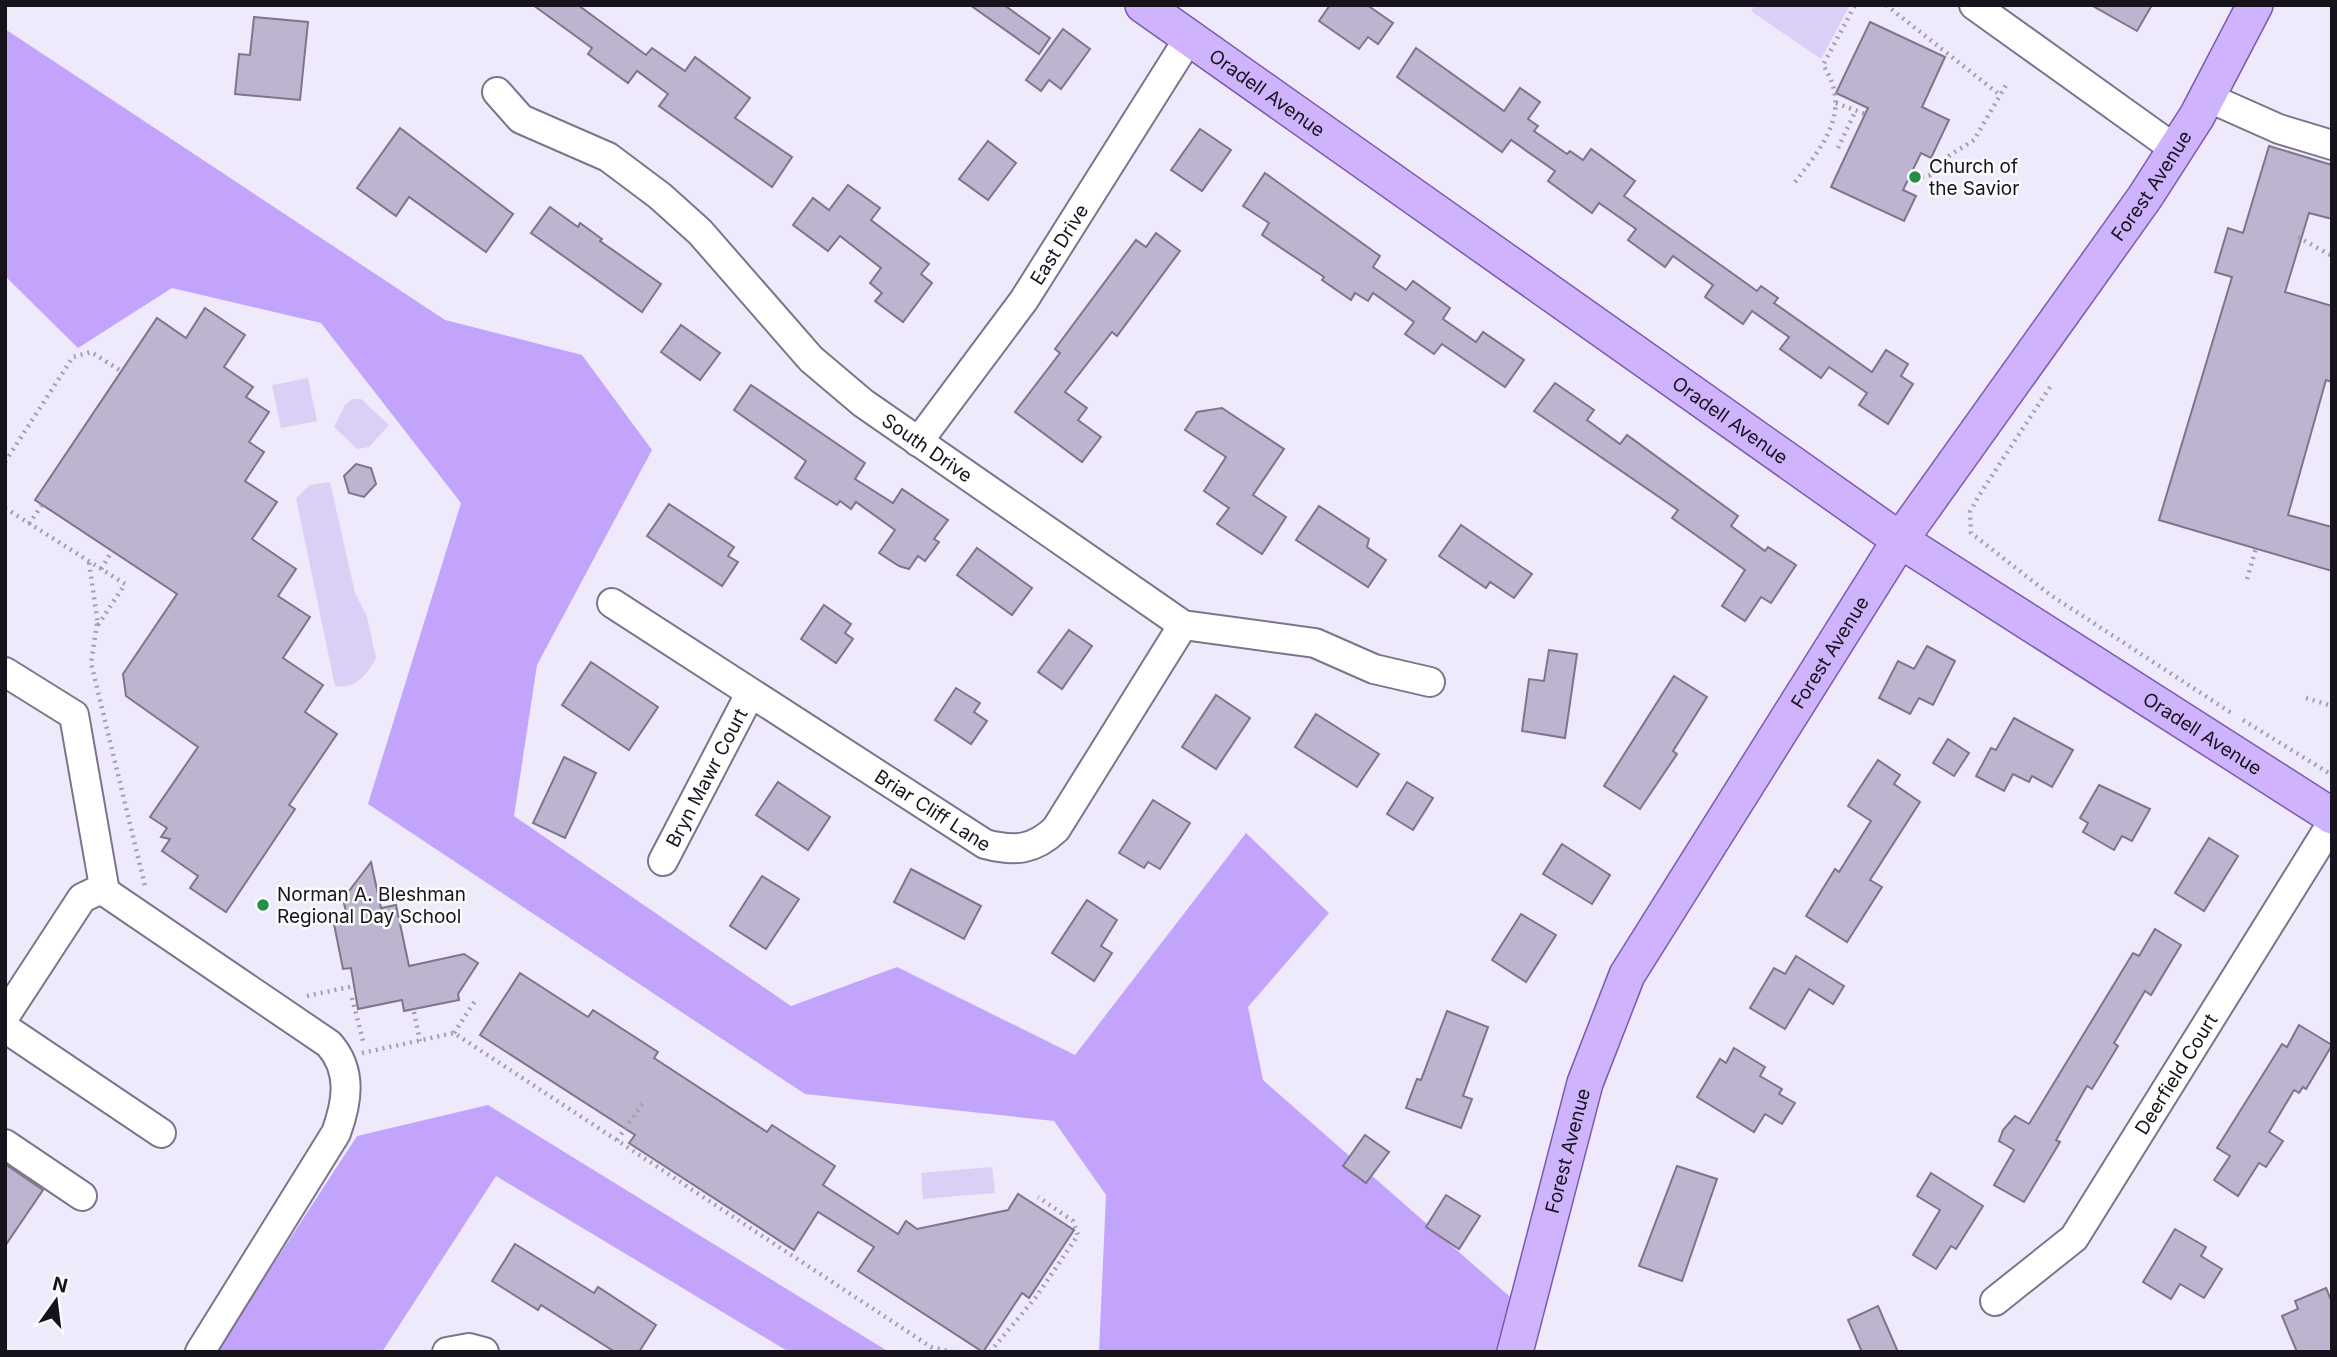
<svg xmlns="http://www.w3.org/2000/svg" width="2337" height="1357" viewBox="0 0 2337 1357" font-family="Inter,sans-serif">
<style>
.green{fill:#dccff6}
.forest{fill:#c3a4fc}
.building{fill:#bdb5d0;stroke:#7d758d;stroke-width:2}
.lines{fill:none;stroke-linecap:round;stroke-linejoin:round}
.minor-casing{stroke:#7c748d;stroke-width:32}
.major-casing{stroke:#7a5aae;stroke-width:38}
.path{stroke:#a39fad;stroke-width:4.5;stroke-dasharray:2 5;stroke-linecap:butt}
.minor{stroke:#fff;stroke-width:28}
.major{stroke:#d0b3fd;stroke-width:35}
.poi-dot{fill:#238f46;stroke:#fbfbfb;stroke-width:2.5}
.labels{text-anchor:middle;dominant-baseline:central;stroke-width:5;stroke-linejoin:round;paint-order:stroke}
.street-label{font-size:19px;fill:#16131c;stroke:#fbfbfb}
.poi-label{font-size:19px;fill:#16131c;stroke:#fbfbfb;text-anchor:start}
</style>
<rect width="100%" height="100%" fill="#efeafb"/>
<g class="green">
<path d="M 1755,5 L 1850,5 L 1821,59 L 1751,11 Z"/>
<path d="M 308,378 L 317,421 L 281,428 L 272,385 Z"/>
<path d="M 353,399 L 361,399 L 389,425 L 369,447 L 357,449 L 334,427 L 345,405 Z"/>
<path d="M 330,482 L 355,593 L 367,617 L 376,658 C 368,674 355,690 335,686 L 296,498 L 310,485 Z"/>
<path d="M 992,1167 L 995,1193 L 923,1199 L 921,1173 Z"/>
</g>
<g class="forest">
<path d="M 5,29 L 445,320 L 582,355 L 652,450 L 537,665 L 514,816 L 791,1006 L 897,967 L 1075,1055 L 1246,833 L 1329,913 L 1248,1007 L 1263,1080 L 1525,1310 L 1515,1352 L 1099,1352 L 1106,1195 L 1054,1121 L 805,1094 L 368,804 L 461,503 L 321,323 L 172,288 L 78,348 L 5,276 Z"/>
<path d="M 488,1105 L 889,1352 L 789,1352 L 496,1176 L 382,1352 L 216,1352 L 357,1136 Z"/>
</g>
<g class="building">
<path d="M 533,5 L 578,5 L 646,55 L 652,48 L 685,71 L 695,57 L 750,98 L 735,118 L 792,157 L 772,187 L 659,106 L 668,94 L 637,71 L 628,83 L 588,54 L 592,48 Z"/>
<path d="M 970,5 L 1004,5 L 1050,38 L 1039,54 Z"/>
<path d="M 1330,5 L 1367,5 L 1393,23 L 1378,44 L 1368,37 L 1359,49 L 1319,21 Z"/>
<path d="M 2091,5 L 2152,5 L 2137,31 Z"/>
<path d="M 254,17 L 308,22 L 300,100 L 235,94 L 239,54 L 250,55 Z"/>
<path d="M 1870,22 L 1945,57 L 1922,107 L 1949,120 L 1931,158 L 1921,153 L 1903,190 L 1916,196 L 1904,221 L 1831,187 L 1868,108 L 1836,93 Z"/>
<path d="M 1063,29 L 1090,49 L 1061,89 L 1049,80 L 1041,91 L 1026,80 Z"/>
<path d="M 1416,48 L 1504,111 L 1520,88 L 1540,102 L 1528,119 L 1538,126 L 1534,131 L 1567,154 L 1570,151 L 1583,160 L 1591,149 L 1635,181 L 1624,196 L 1757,291 L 1761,286 L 1778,298 L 1774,303 L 1872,372 L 1886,350 L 1908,364 L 1901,376 L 1913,384 L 1888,424 L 1859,405 L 1867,393 L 1829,367 L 1821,378 L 1780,349 L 1789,337 L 1752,311 L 1743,324 L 1705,297 L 1713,285 L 1673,256 L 1665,267 L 1628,240 L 1636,229 L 1599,203 L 1592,213 L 1548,181 L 1555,171 L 1511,140 L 1502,152 L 1397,77 Z"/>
<path d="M 400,128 L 513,214 L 486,252 L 409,197 L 396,216 L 357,188 Z"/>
<path d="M 1200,129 L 1231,150 L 1202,191 L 1171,170 Z"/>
<path d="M 988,141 L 1016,163 L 988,200 L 959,179 Z"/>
<path d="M 2269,146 L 2332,165 L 2332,219 L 2309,213 L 2285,292 L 2332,306 L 2332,382 L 2326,380 L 2288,515 L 2332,527 L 2332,571 L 2159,520 L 2232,277 L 2215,272 L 2228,228 L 2243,233 Z"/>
<path d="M 1265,173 L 1380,256 L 1373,267 L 1406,290 L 1413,281 L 1450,308 L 1443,319 L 1476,342 L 1483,332 L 1524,360 L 1505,387 L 1442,344 L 1434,354 L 1405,334 L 1414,322 L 1373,293 L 1368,301 L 1355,293 L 1351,300 L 1322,280 L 1324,277 L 1262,235 L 1269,223 L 1243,206 Z"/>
<path d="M 848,185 L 880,208 L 871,220 L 929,264 L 921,274 L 932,283 L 903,322 L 875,301 L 882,293 L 870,283 L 881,268 L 840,236 L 828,251 L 793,225 L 813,198 L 829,210 Z"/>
<path d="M 550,207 L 578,227 L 580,223 L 602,239 L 600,241 L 661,284 L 642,312 L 531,233 Z"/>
<path d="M 1156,233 L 1180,251 L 1117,336 L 1112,332 L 1065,392 L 1087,408 L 1078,420 L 1101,437 L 1082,462 L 1015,412 L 1060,353 L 1055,349 L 1136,240 L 1146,247 Z"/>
<path d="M 205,308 L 245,335 L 224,367 L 253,387 L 246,397 L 269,412 L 249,442 L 264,452 L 245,481 L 277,502 L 252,539 L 296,569 L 278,596 L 310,617 L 283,658 L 323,685 L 305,712 L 337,734 L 289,805 L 295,809 L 226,912 L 190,888 L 198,876 L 162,851 L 170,839 L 161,837 L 167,828 L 150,817 L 198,747 L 126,696 L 123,674 L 177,594 L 35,500 L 157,318 L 186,338 Z"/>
<path d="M 681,325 L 720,353 L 700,380 L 661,352 Z"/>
<path d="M 1555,383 L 1594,410 L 1587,420 L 1620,444 L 1627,435 L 1738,516 L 1731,526 L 1765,551 L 1768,547 L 1796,565 L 1771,603 L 1761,597 L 1745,621 L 1722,606 L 1745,570 L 1672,518 L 1678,510 L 1534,411 Z"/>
<path d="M 751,385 L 865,463 L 855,479 L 893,503 L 902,489 L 948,520 L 934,539 L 939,542 L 925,561 L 918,556 L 909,569 L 899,566 L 879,553 L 895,530 L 856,502 L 851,509 L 840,501 L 837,505 L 795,478 L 806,461 L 734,410 Z"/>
<path d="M 1222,408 L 1284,449 L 1253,495 L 1286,517 L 1262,554 L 1217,524 L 1229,508 L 1204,491 L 1226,457 L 1185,430 L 1197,412 Z"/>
<path d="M 356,464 L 371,468 L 376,484 L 364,497 L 349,493 L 344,476 Z"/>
<path d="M 669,504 L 734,547 L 728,556 L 738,562 L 722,586 L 647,536 Z"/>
<path d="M 1319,506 L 1369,539 L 1367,547 L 1386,560 L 1368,587 L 1296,540 Z"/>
<path d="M 1461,525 L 1532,574 L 1514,598 L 1490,582 L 1486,588 L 1439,556 Z"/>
<path d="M 977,548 L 1032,588 L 1012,615 L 957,575 Z"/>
<path d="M 824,605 L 851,624 L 845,633 L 853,639 L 836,663 L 801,639 Z"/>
<path d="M 1069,630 L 1092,646 L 1062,689 L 1038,672 Z"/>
<path d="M 1927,646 L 1955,661 L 1933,705 L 1919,698 L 1910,714 L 1879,698 L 1898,661 L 1914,669 Z"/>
<path d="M 1549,650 L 1577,654 L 1565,738 L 1522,731 L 1529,679 L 1544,681 Z"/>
<path d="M 591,662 L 658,707 L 629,750 L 562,705 Z"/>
<path d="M 1674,676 L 1707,697 L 1673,751 L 1677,754 L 1640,809 L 1604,786 Z"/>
<path d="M 956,688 L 980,703 L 974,712 L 987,721 L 971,744 L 935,720 Z"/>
<path d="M 1216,695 L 1250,718 L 1216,769 L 1182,747 Z"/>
<path d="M 1316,714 L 1379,754 L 1357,787 L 1295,747 Z"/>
<path d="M 2014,718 L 2073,750 L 2052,787 L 2032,776 L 2029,782 L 2013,774 L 2004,791 L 1976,776 L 1991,748 L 1996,750 Z"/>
<path d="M 1948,739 L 1969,753 L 1954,776 L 1933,763 Z"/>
<path d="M 564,757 L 596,773 L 565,838 L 533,823 Z"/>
<path d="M 1878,760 L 1900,775 L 1894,784 L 1920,802 L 1870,880 L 1882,887 L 1847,942 L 1806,916 L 1835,869 L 1839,872 L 1871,821 L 1848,806 Z"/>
<path d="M 778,782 L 830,817 L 808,850 L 756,815 Z"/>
<path d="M 1407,782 L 1433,798 L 1413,830 L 1387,814 Z"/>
<path d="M 2099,785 L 2150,809 L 2132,841 L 2122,836 L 2114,850 L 2083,832 L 2088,823 L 2080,818 Z"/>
<path d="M 1153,800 L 1190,823 L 1160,869 L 1148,862 L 1144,868 L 1119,853 Z"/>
<path d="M 2209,838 L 2238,856 L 2204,911 L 2175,893 Z"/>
<path d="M 1562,844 L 1610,875 L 1592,904 L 1543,874 Z"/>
<path d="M 371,862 L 381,908 L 396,905 L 409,966 L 464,954 L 478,963 L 458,994 L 459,1000 L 404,1011 L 402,1000 L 358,1009 L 351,968 L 343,969 L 332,914 L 346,912 L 343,899 Z"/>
<path d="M 911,869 L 981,906 L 964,939 L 894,902 Z"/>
<path d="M 762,876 L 799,899 L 766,949 L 730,926 Z"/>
<path d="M 1087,900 L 1117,920 L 1101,946 L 1112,953 L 1094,981 L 1052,953 Z"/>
<path d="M 1521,914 L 1556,935 L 1526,982 L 1492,960 Z"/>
<path d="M 2155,929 L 2181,945 L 2151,995 L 2145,991 L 2114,1043 L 2118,1046 L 2092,1089 L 2087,1086 L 2056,1140 L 2060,1142 L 2024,1202 L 1994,1185 L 2014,1150 L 1999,1141 L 2003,1130 L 2015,1116 L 2029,1124 L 2133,953 L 2139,956 Z"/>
<path d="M 1796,956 L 1844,986 L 1833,1004 L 1809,989 L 1785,1029 L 1750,1008 L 1774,968 L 1785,974 Z"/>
<path d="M 520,973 L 588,1017 L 593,1010 L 658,1052 L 654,1058 L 767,1132 L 772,1125 L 835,1166 L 823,1185 L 898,1234 L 906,1221 L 917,1229 L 1008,1210 L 1018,1194 L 1074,1230 L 1029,1298 L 1022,1293 L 983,1352 L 858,1271 L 874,1247 L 818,1212 L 794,1250 L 629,1143 L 635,1135 L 480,1035 Z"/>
<path d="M 1447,1011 L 1488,1027 L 1463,1096 L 1472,1099 L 1461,1128 L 1406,1108 L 1417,1079 L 1421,1080 Z"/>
<path d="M 2299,1025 L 2332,1045 L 2306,1089 L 2303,1087 L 2299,1093 L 2294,1090 L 2269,1132 L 2283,1141 L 2266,1167 L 2259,1163 L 2238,1196 L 2214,1180 L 2230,1156 L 2217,1148 L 2282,1044 L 2287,1047 Z"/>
<path d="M 1734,1048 L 1765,1067 L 1760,1076 L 1782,1089 L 1779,1094 L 1795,1103 L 1782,1124 L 1765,1114 L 1754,1132 L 1697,1097 L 1720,1059 L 1726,1063 Z"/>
<path d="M 1365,1135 L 1389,1152 L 1366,1183 L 1343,1166 Z"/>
<path d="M 5,1164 L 43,1190 L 5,1246 Z"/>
<path d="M 1677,1166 L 1717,1179 L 1682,1281 L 1639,1266 Z"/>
<path d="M 1931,1173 L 1983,1206 L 1956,1249 L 1951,1246 L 1936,1269 L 1913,1255 L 1940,1210 L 1917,1196 Z"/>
<path d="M 1446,1195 L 1480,1216 L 1459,1249 L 1426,1227 Z"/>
<path d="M 2175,1229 L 2206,1247 L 2201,1256 L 2222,1269 L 2204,1298 L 2180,1284 L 2171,1299 L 2143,1282 Z"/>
<path d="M 515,1244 L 594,1293 L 598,1287 L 656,1325 L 639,1352 L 615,1352 L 541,1305 L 538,1310 L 492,1281 Z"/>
<path d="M 2326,1288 L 2332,1302 L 2332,1352 L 2297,1352 L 2282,1316 L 2298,1309 L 2295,1301 Z"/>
<path d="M 1878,1306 L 1898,1352 L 1862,1352 L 1848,1320 Z"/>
</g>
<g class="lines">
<g class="minor-casing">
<g id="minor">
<path d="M 1974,5 L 2175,149"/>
<path id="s1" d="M 497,92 L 521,119 L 608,157 L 660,196 L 700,232 L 811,359 L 863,403 L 1183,625 L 1315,643 L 1374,669 L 1430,682"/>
<path d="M 2207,97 L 2279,129 L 2332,145"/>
<path id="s2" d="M 918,442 L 1024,300 L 1189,38"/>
<path id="s3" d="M 612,603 L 985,844 C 1015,852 1034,850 1056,829 L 1183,625"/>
<path d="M 5,672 L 74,715 L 105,892"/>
<path id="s4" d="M 663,861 L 750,694"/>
<path d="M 5,1016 L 82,898 L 101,889 L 329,1044 C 353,1071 347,1103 336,1133 L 200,1352"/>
<path d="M 5,1028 L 161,1133"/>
<path d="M 5,1144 L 82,1196"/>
<path id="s5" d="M 1995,1301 L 2074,1238 L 2332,823"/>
<path d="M 447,1352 L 469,1348 L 484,1352"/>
</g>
</g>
<g class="major-casing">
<g id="major">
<path id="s6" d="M 1143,5 L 1900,540 L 2332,816"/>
<path id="s7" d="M 1515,1352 L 1585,1083 L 1627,975 L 1900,540 L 2145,197 L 2197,116 L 2255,5"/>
</g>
</g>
<g class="path">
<path d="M 1886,5 L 2000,95"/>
<path d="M 1836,103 L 1865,114"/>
<path d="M 1838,148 L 1856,110"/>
<path d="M 1908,180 L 1930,175 L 1950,155 L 1974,140 L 2006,85"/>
<path d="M 1795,182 C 1823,146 1853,110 1823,65 L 1855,5"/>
<path d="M 2298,237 L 2332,256"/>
<path d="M 2050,387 L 1978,497 L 1970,512 L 1971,533 L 2049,594 L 2233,714"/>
<path d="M 5,462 L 73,357 L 91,352 L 121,371"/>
<path d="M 5,508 L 125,584 L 98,625 L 89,562"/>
<path d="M 29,524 L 42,505"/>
<path d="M 101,569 L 112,551"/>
<path d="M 2247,579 L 2256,548"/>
<path d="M 97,624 L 91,663 L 145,886"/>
<path d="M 2306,698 L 2332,706"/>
<path d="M 2243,720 L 2332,775"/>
<path d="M 307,996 L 354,986"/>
<path d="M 352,998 L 364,1045"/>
<path d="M 414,1012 L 420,1041"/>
<path d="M 454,1033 L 477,998"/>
<path d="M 362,1053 L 454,1033 L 931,1347 L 952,1352"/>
<path d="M 617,1140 L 645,1100"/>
<path d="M 990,1352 L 1036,1297 L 1078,1235 L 1073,1221 L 1038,1197"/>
</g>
<use href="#minor" class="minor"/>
<use href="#major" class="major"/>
</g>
<g class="poi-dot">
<circle cx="1915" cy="177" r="7"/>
<circle cx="263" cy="905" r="7"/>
</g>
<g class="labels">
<g class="street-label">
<text stroke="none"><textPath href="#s6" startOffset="152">Oradell Avenue</textPath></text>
<text stroke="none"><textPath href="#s7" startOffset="1342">Forest Avenue</textPath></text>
<text stroke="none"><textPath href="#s2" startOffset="243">East Drive</textPath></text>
<text stroke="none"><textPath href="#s6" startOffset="719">Oradell Avenue</textPath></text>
<text stroke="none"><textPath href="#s1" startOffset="565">South Drive</textPath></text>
<text stroke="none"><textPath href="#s7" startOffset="775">Forest Avenue</textPath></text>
<text stroke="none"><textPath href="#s6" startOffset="1286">Oradell Avenue</textPath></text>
<text stroke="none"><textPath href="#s4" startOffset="94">Bryn Mawr Court</textPath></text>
<text stroke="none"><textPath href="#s3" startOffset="382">Briar Cliff Lane</textPath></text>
<text stroke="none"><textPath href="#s5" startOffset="294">Deerfield Court</textPath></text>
<text stroke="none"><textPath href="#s7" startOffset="208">Forest Avenue</textPath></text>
</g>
<g class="poi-label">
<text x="1929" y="166">Church of<tspan x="1929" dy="22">the Savior</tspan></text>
<text x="277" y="894">Norman A. Bleshman<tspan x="277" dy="22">Regional Day School</tspan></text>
</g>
</g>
<rect width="2337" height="1357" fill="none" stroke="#16131c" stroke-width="14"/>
<g transform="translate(56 1301) rotate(14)" stroke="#fbfbfb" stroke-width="5" paint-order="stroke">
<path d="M0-5L12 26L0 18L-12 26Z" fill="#16131c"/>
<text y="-10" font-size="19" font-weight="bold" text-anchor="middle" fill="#16131c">N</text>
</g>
</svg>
